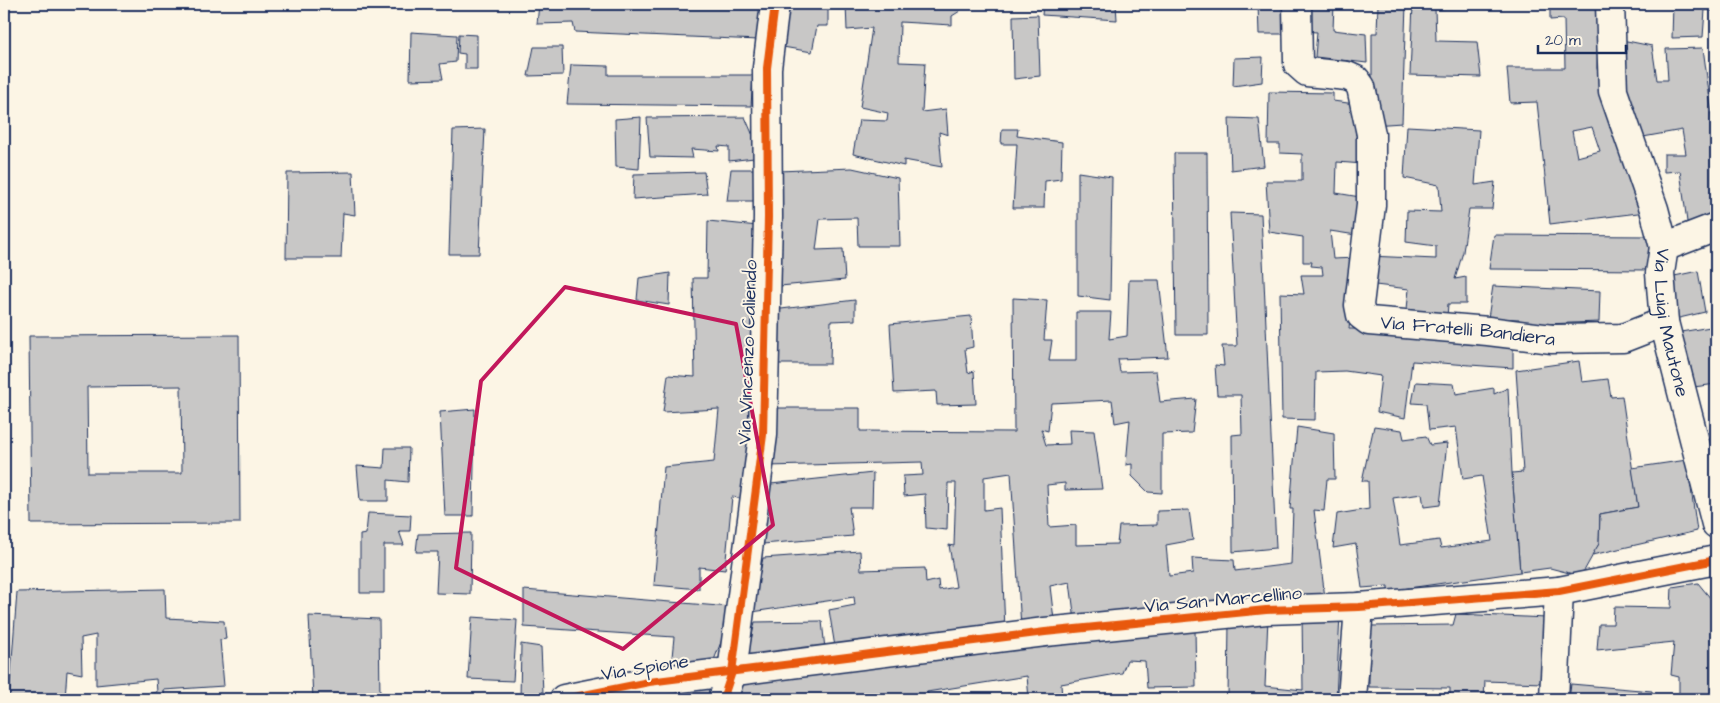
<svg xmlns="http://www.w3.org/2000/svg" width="1720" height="703" viewBox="0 0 1720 703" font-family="'Architects Daughter',sans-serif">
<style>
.building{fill:#c8c7c6;stroke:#1b2f5e;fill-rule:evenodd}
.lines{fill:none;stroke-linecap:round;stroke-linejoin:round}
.street-casing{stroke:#1b2f5e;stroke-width:31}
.street{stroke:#fcf5e5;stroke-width:28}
.cycleway-casing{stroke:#fcf5e5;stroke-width:11}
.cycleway{stroke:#e8590c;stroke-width:8}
.marked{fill:none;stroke:#c2185b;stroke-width:4;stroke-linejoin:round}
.labels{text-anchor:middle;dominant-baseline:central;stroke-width:4;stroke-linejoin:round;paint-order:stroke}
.street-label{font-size:19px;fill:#1b2f5e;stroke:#fcf5e5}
</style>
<rect width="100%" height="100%" fill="#fcf5e5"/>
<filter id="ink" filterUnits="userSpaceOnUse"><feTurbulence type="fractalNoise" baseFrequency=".02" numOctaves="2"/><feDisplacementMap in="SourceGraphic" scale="10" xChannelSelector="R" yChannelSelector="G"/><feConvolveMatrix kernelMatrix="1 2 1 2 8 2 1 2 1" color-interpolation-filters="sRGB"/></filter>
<g filter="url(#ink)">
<g class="building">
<path d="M 539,4 L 761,4 L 759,40 L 575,32 L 573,23 L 537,24 Z"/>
<path d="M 788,4 L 828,4 L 828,26 L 817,26 L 812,52 L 783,47 Z"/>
<path d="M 846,4 L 958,4 L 960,11 L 952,16 L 952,25 L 900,22 L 899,62 L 925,63 L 922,112 L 946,109 L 948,135 L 939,132 L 942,167 L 904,160 L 904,166 L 853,154 L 859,120 L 887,121 L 888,113 L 860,107 L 872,28 L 847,30 Z"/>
<path d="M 1043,4 L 1116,4 L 1117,20 L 1042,15 Z"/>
<path d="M 1258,4 L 1288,4 L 1288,34 L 1259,34 Z"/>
<path d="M 1303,4 L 1334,4 L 1333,30 L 1366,34 L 1367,63 L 1315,57 L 1317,32 L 1302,31 Z"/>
<path d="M 1378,4 L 1406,4 L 1402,123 L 1372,125 L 1372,33 L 1377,33 Z"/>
<path d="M 1413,4 L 1546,4 L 1435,9 L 1436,41 L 1477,42 L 1481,77 L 1410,75 Z"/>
<path d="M 1550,4 L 1600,4 L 1597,68 L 1605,107 L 1646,212 L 1550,224 L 1537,102 L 1510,103 L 1507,68 L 1565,68 L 1564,19 L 1550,20 ZM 1592,127 L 1600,151 L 1577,157 L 1572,131 Z"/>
<path d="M 1673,4 L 1716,4 L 1716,11 L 1705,10 L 1703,37 L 1672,38 Z"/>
<path d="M 1038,15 L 1040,76 L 1014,79 L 1013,16 Z"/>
<path d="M 411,32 L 457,35 L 456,62 L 440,64 L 443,79 L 410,80 Z"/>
<path d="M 459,34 L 477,35 L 477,69 L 465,69 L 465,54 L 458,53 Z"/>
<path d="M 1622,40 L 1652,46 L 1657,80 L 1668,80 L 1666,49 L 1703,48 L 1716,145 L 1716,220 L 1688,229 L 1680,171 L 1664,172 L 1664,154 L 1686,154 L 1682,130 L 1632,139 L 1619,93 Z"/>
<path d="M 534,47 L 562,47 L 563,75 L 528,76 Z"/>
<path d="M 1263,57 L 1262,82 L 1233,86 L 1234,58 Z"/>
<path d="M 571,65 L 608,66 L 608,75 L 753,75 L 751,106 L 567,104 Z"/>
<path d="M 1269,92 L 1333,93 L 1333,101 L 1355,104 L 1356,135 L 1366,138 L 1363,164 L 1337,162 L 1336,193 L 1366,198 L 1363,236 L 1330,231 L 1333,259 L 1356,258 L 1349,329 L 1390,329 L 1513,341 L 1513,368 L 1412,361 L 1405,418 L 1377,412 L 1381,376 L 1345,371 L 1316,372 L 1315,420 L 1282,419 L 1280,293 L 1304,294 L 1301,275 L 1323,275 L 1322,267 L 1311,266 L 1312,262 L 1303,262 L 1303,237 L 1269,232 L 1266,181 L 1302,181 L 1302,154 L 1280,153 L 1280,144 L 1268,144 Z"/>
<path d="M 641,117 L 639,169 L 616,167 L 615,119 Z"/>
<path d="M 745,117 L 754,138 L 754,158 L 729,161 L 729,147 L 718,146 L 719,151 L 691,149 L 693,158 L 650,157 L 647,118 Z"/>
<path d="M 1229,118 L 1259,119 L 1264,166 L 1231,170 Z"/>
<path d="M 1407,126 L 1479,130 L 1475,185 L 1495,182 L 1492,209 L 1469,209 L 1463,252 L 1455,279 L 1466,277 L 1466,304 L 1448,304 L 1447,317 L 1407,309 L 1409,289 L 1367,284 L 1369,256 L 1436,259 L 1436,246 L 1406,242 L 1407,211 L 1441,212 L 1439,185 L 1404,178 Z"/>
<path d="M 485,129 L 479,254 L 449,254 L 453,130 Z"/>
<path d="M 1002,129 L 1018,129 L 1017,136 L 1062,142 L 1061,179 L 1045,181 L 1044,208 L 1013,208 L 1017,144 L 1001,144 Z"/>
<path d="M 1174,153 L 1207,153 L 1208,335 L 1176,335 Z"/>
<path d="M 852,168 L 898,178 L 900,246 L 858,246 L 857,218 L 820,219 L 816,250 L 843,249 L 845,280 L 780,286 L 779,171 Z"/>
<path d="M 731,169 L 756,169 L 758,201 L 727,201 Z"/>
<path d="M 353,172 L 355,215 L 343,213 L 341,258 L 286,258 L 287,173 Z"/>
<path d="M 704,172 L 707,194 L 633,199 L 634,174 Z"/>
<path d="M 1078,172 L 1112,177 L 1110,300 L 1078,296 Z"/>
<path d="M 1230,213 L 1261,214 L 1276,548 L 1233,552 L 1232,435 L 1242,434 L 1241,395 L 1217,395 L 1215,365 L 1224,366 L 1222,346 L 1237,346 Z"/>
<path d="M 708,221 L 758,226 L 754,429 L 745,499 L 732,497 L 725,570 L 699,567 L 699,589 L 654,585 L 664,467 L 714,462 L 719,409 L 663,412 L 668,375 L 695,377 L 693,278 L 707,278 Z"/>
<path d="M 1494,235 L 1648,236 L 1653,270 L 1489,269 Z"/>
<path d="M 1698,271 L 1705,312 L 1675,319 L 1665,278 Z"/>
<path d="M 670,273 L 669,305 L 637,300 L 639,278 Z"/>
<path d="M 1129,280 L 1159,280 L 1168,357 L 1118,359 L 1120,372 L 1156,371 L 1160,402 L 1196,399 L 1192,433 L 1162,434 L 1162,493 L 1148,492 L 1132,476 L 1132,464 L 1126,465 L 1130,420 L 1115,423 L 1112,400 L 1051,403 L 1048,431 L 1041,429 L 1046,445 L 1070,444 L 1069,430 L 1094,431 L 1102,489 L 1065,490 L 1065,483 L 1047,485 L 1049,527 L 1076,525 L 1076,545 L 1117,544 L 1119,526 L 1157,525 L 1157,511 L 1189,510 L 1193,540 L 1166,545 L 1169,576 L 1193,573 L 1192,558 L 1234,560 L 1235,571 L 1291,564 L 1293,509 L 1290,509 L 1297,427 L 1334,433 L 1335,479 L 1327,479 L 1324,511 L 1314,510 L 1325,598 L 1075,621 L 1070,582 L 1050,586 L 1054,620 L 1021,627 L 1011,473 L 984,477 L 984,510 L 1000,508 L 1005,630 L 835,647 L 829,610 L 855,605 L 854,597 L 752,612 L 763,558 L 860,551 L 861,570 L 925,568 L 926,583 L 938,580 L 939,590 L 956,587 L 949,545 L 954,546 L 956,483 L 948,483 L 947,530 L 926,528 L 925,494 L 904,496 L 903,476 L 923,475 L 922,462 L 768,466 L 776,408 L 860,408 L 860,431 L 1014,432 L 1013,298 L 1047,300 L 1044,340 L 1052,340 L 1049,361 L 1076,361 L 1076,312 L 1111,312 L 1109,339 L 1127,336 Z"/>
<path d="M 1493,286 L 1600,291 L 1599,322 L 1517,325 L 1519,319 L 1488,318 Z"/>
<path d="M 855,300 L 855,320 L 831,321 L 830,364 L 772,364 L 773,310 Z"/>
<path d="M 971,316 L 973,347 L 965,349 L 968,373 L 974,371 L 976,404 L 937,405 L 936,391 L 894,393 L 890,324 Z"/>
<path d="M 1716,326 L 1716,384 L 1694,387 L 1690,362 L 1685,363 L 1675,333 Z"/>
<path d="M 239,335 L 240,523 L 31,524 L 29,336 ZM 181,386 L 182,473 L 88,473 L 87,387 Z"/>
<path d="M 1579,361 L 1582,382 L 1608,379 L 1611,397 L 1622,396 L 1638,507 L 1600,514 L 1599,544 L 1584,571 L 1573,574 L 1550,568 L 1520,572 L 1512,473 L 1523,472 L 1516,370 Z"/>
<path d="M 1416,382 L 1454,384 L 1456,394 L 1494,388 L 1494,394 L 1508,388 L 1512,473 L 1520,572 L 1388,591 L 1388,586 L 1362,588 L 1356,544 L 1333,548 L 1337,514 L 1369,509 L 1368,481 L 1362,481 L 1374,426 L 1402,430 L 1404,439 L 1426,436 L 1430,445 L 1447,443 L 1440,505 L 1424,507 L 1422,494 L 1393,498 L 1400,545 L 1439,540 L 1441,548 L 1492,541 L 1482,476 L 1463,479 L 1456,427 L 1429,430 L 1426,404 L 1412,403 Z"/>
<path d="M 475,409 L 473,516 L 445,516 L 440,412 Z"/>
<path d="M 385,448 L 409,448 L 408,482 L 388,480 L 388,501 L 360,501 L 357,466 L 384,468 Z"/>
<path d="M 1687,460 L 1697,531 L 1592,555 L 1599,544 L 1600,514 L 1638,507 L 1632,468 Z"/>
<path d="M 873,473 L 872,507 L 849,507 L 853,536 L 763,544 L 771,484 Z"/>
<path d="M 368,513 L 411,515 L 410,531 L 399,531 L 404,545 L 384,545 L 384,593 L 360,593 L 360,535 L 366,534 Z"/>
<path d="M 471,533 L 470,594 L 436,593 L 438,552 L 416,552 L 418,534 Z"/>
<path d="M 1698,583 L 1716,605 L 1716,699 L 1679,699 L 1679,677 L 1671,675 L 1674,642 L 1597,650 L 1599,624 L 1613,624 L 1614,607 L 1671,608 L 1672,587 Z"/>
<path d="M 165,589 L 166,618 L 224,621 L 226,639 L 220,640 L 224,686 L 164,690 L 165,699 L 128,699 L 128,697 L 157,692 L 156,679 L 96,685 L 96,635 L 81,638 L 82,674 L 67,671 L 65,699 L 9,699 L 17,592 Z"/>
<path d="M 524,590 L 731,607 L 723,637 L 714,660 L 671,667 L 674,637 L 524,627 Z"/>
<path d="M 1302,614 L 1340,614 L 1336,699 L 1228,699 L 1229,622 L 1268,618 L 1265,686 L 1303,690 Z"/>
<path d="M 1456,614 L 1547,618 L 1542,683 L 1485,681 L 1484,699 L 1450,699 L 1450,688 L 1369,687 L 1369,626 L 1453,625 Z"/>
<path d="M 309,616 L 379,619 L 380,699 L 313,699 Z"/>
<path d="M 472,617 L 517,620 L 513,681 L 468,679 Z"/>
<path d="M 822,621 L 825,649 L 747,658 L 755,622 Z"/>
<path d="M 1195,629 L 1196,687 L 1147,688 L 1145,661 L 1127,660 L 1122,673 L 1061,684 L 1062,699 L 1029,699 L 1027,676 L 927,692 L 931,699 L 914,699 L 913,696 L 901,699 L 733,699 L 737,677 L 972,648 Z"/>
<path d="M 521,644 L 541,647 L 543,693 L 520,699 Z"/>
<path d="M 1571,684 L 1652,691 L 1652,699 L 1569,699 Z"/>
<path d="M 709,686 L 708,699 L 632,699 L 634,688 Z"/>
</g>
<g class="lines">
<g class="street-casing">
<g id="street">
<path id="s1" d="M 1297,4 L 1298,64 L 1307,72 L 1347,76 L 1356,80 L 1361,87 L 1371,134 L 1371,205 L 1359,305 L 1361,315 L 1369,321 L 1488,331 L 1552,339 L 1623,338 L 1664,322"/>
<path id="s2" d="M 1610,4 L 1613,91 L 1654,209 L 1664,247 L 1660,273 L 1664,322 L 1716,524"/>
<path d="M 1664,247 L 1716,227"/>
<path d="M 564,699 L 649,682 L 1045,632 L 1266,610 L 1359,607 L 1559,591 L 1716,560"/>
<path d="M 723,699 L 732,672 L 763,435 L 768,217 L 767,68 L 775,4"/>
<path d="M 1352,699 L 1359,607"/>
<path d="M 1554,699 L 1559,591"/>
</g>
</g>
<use href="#street" class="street"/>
<g class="cycleway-casing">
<g id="cycleway">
<path d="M 564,699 L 649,682 L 1045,632 L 1266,610 L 1359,607 L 1559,591 L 1716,560"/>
<path d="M 723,699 L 732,672 L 763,435 L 768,217 L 767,68 L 775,4"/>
</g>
</g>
<use href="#cycleway" class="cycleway"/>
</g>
</g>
<path class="marked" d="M 565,287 L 736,324 L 773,525 L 623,649 L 456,568 L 481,381 Z"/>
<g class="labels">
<g class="street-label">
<text stroke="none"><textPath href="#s2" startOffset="328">Via Luigi Mautone</textPath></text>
<text stroke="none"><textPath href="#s1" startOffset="470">Via Fratelli Bandiera</textPath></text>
<text transform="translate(748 352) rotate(-88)">Via Vincenzo Caliendo</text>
<text transform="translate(1223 600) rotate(-5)">Via San Marcellino</text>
<text transform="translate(645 668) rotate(-9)">Via Spione</text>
</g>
</g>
<rect width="1720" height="703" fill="none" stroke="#fcf5e5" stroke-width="20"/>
<rect x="10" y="10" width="1700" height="683" fill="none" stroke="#1b2f5e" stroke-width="2" filter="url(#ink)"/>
<path d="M1538 45v8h88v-8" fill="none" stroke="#1b2f5e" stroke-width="2.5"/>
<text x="1545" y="45" font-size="15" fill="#1b2f5e" stroke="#fcf5e5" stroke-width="4" paint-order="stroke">20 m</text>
</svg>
